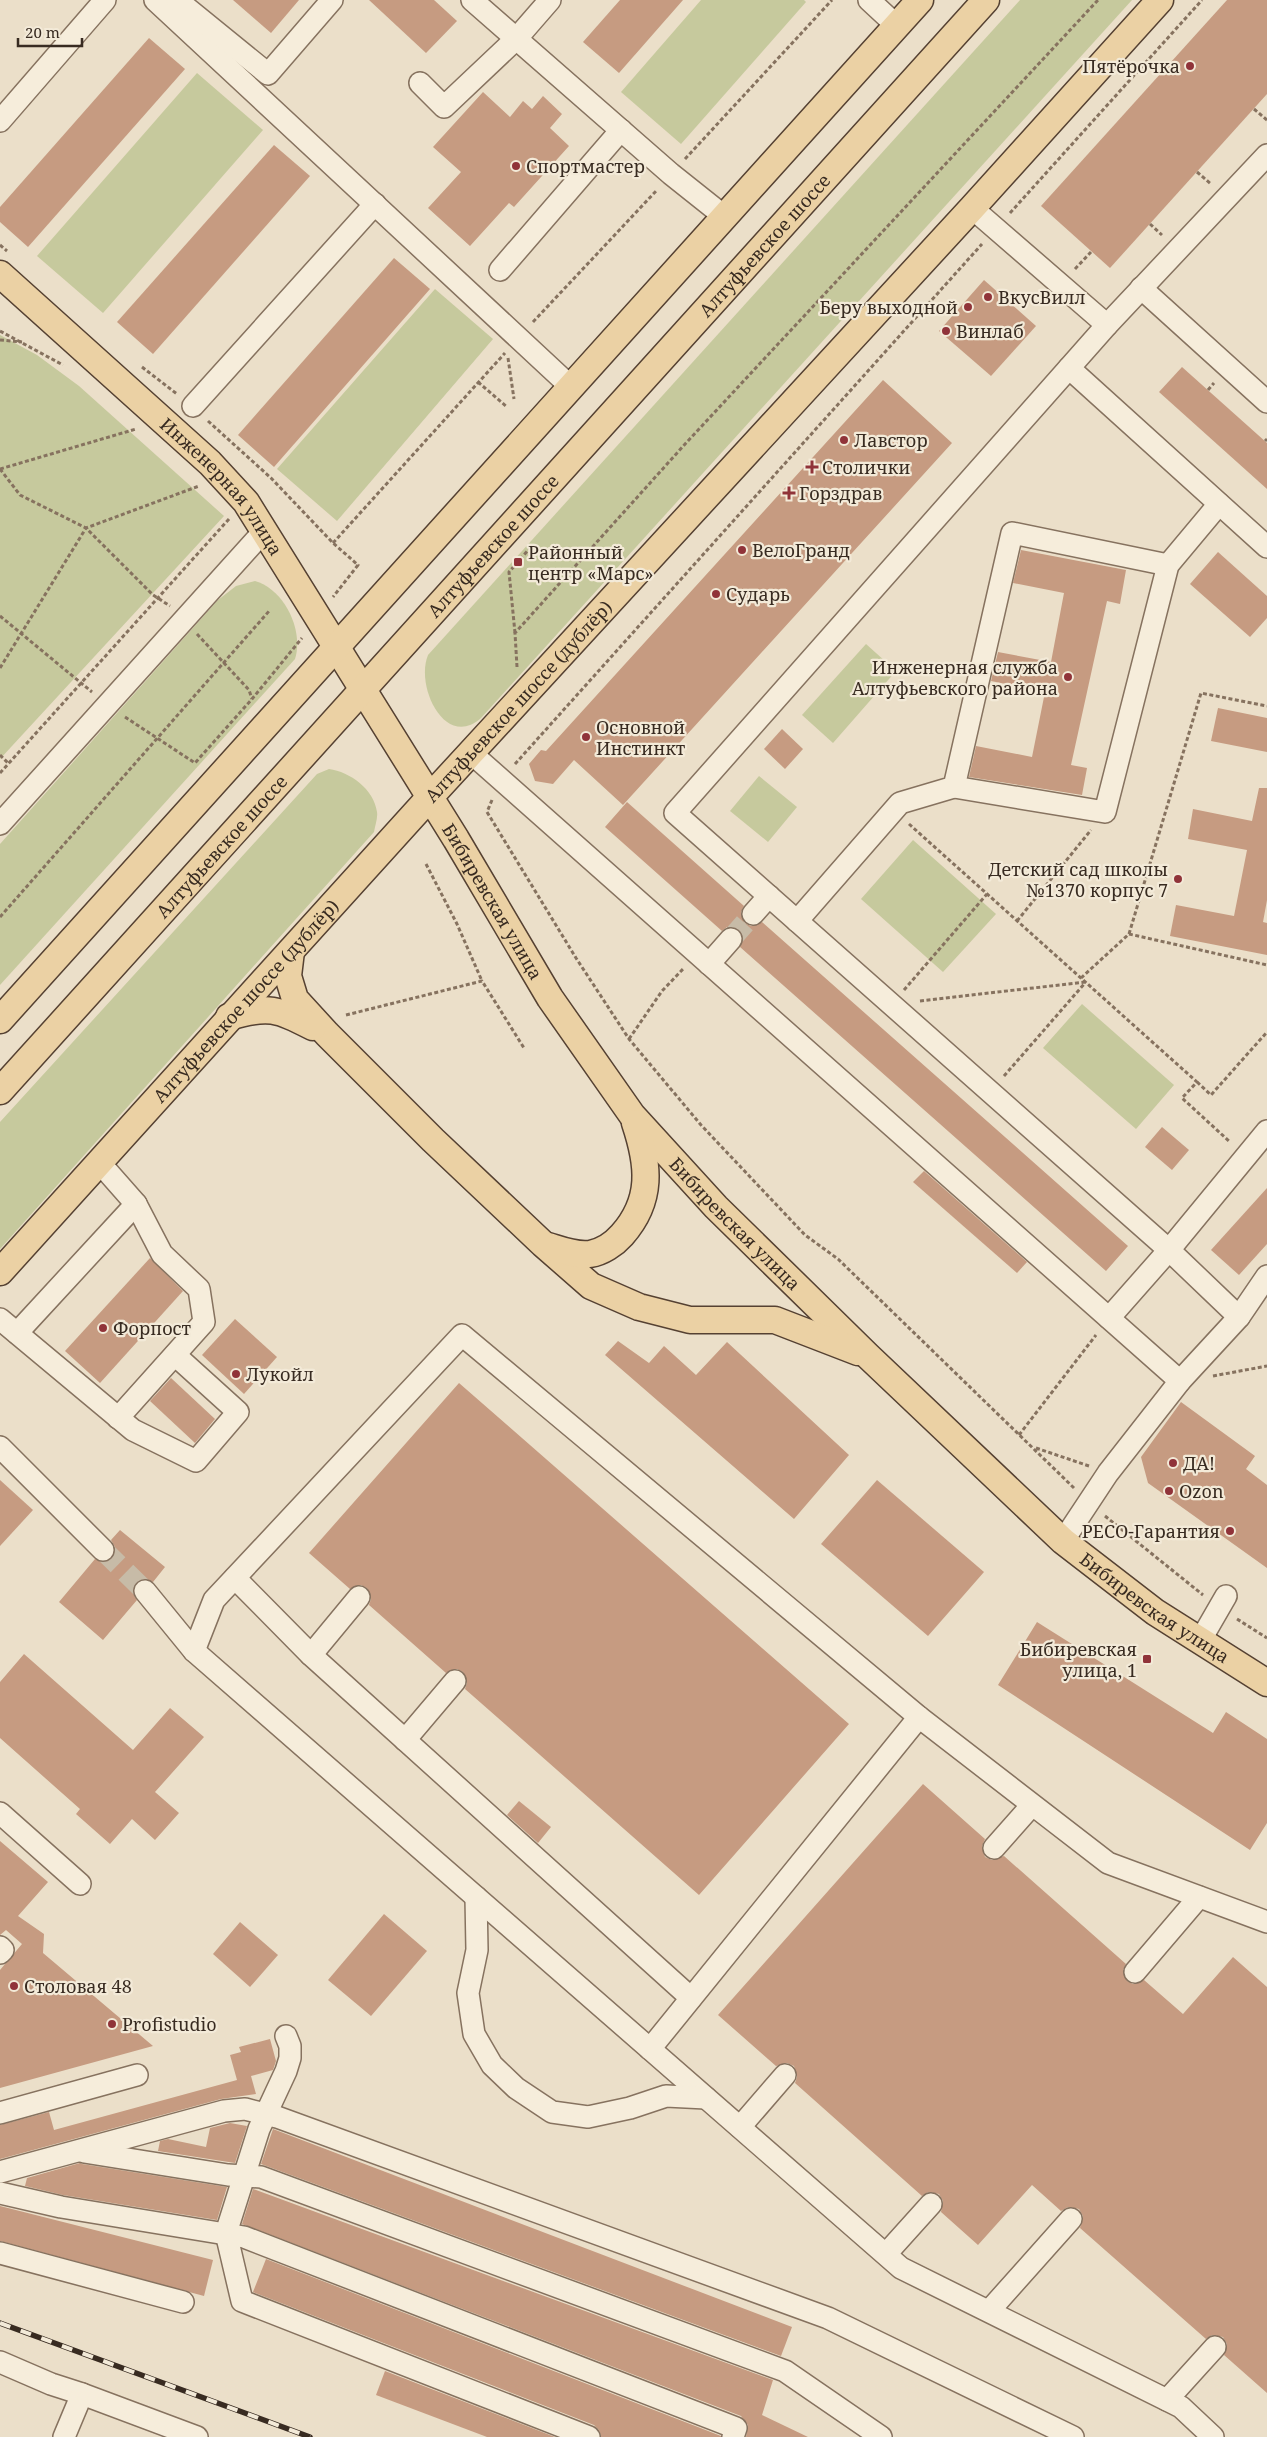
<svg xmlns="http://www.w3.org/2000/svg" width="1267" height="2437" viewBox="0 0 1267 2437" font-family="'Noto Serif',serif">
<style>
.green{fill:#c6c99d}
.building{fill:#c69b81}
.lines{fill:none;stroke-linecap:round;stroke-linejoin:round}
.minor-tunnel{stroke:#c7bba7;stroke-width:21;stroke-dasharray:21 11;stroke-linecap:butt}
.minor-casing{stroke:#86725f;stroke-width:24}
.major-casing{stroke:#554132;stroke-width:29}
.path{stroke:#86725f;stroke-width:3;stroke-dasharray:4 2.5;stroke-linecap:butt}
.minor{stroke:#f6eddb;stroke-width:21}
.major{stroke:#ebd1a4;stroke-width:26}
.rail-casing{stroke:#382b21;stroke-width:5.5}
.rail{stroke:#f3ead8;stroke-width:4;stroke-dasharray:11;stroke-linecap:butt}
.poi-dot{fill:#903339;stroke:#f3ead8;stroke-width:2}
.labels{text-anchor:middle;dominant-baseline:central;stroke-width:4.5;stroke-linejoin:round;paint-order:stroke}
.poi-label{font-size:18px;fill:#382b21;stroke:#f3ead8;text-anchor:start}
.street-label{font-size:18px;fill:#382b21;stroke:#f3ead8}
</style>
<rect width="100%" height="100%" fill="#ebdfc9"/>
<g class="green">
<path d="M 701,0 L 804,0 L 806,2 L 681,144 L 621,92 Z"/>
<path d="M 1020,0 L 1132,0 L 481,718 C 445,750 415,686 428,655 Z"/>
<path d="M 197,73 L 263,130 L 103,313 L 37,256 Z"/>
<path d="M 435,289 L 493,339 L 337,521 L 277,469 Z"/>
<path d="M 0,335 L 37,355 L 79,386 L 224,516 L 0,759 Z"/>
<path d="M 255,581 C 284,589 304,630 295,659 L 0,985 L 0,844 L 218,600 L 236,586 Z"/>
<path d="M 866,644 L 896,671 L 833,743 L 802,715 Z"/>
<path d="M 329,769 C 350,772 374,789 377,812 C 378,818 375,826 374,832 L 0,1249 L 0,1122 L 317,774 Z"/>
<path d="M 759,776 L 797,807 L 768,842 L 730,811 Z"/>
<path d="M 913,840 L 996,914 L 943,972 L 861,899 Z"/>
<path d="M 1082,1004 L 1174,1085 L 1136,1129 L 1043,1048 Z"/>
</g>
<g class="building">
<path d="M 233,0 L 299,0 L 271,33 Z"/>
<path d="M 369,0 L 434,0 L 457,21 L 426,53 Z"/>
<path d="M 620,0 L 683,0 L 619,73 L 583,42 Z"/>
<path d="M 1227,0 L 1267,0 L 1267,94 L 1110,268 L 1041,206 Z"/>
<path d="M 149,38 L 185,69 L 28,247 L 0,222 L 0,207 Z"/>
<path d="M 483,92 L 510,117 L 523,101 L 532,109 L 543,96 L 562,114 L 550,128 L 569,146 L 514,207 L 509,203 L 470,246 L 428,208 L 461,172 L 433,147 Z"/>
<path d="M 274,145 L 310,176 L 153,354 L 117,322 Z"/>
<path d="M 394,258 L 430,289 L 274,467 L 238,435 Z"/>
<path d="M 984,280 L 1036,326 L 991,376 L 939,331 Z"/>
<path d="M 1182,367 L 1267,443 L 1267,489 L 1159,392 Z"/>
<path d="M 883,380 L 952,443 L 623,805 L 574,760 L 553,784 L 535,781 L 529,764 L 541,750 L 546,751 Z"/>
<path d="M 1021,550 L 1126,570 L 1120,604 L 1107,601 L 1071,765 L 1087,768 L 1082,795 L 969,777 L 976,746 L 1032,757 L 1045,692 L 991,681 L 998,652 L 1051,662 L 1064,593 L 1013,583 Z"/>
<path d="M 1218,552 L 1267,596 L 1267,618 L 1250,637 L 1190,584 Z"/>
<path d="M 1218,708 L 1267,718 L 1267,752 L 1211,741 Z"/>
<path d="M 782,729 L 803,749 L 785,769 L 764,749 Z"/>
<path d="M 1259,788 L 1267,788 L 1267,900 L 1263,922 L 1267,923 L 1267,955 L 1170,936 L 1176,905 L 1234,916 L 1247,850 L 1188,839 L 1193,809 L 1252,821 Z"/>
<path d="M 627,802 L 744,906 L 741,912 L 744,923 L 751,926 L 762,922 L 1128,1246 L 1106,1271 L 740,947 L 743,935 L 739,929 L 727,927 L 722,931 L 605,827 Z"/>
<path d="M 1162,1127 L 1189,1150 L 1172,1170 L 1145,1147 Z"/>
<path d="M 924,1171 L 1027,1262 L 1017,1273 L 913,1182 Z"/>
<path d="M 1267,1188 L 1267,1244 L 1239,1275 L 1211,1250 Z"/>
<path d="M 150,1258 L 183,1291 L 100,1383 L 65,1351 Z"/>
<path d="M 235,1319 L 277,1357 L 244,1394 L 202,1355 Z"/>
<path d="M 618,1341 L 649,1363 L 664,1346 L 696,1375 L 727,1342 L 849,1455 L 794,1519 L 605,1355 Z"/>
<path d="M 171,1378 L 215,1419 L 195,1443 L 150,1401 Z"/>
<path d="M 459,1383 L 849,1724 L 699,1895 L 465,1689 L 467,1683 L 463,1672 L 457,1669 L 446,1673 L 369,1605 L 371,1599 L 367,1588 L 361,1585 L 350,1589 L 309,1553 Z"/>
<path d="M 1181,1402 L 1255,1456 L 1246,1469 L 1267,1485 L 1267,1568 L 1148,1483 L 1141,1457 Z"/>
<path d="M 0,1480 L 33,1510 L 0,1546 Z"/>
<path d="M 877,1480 L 984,1572 L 928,1636 L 821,1544 Z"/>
<path d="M 120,1530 L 165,1567 L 153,1582 L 143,1579 L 137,1582 L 133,1593 L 137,1600 L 103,1640 L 59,1602 L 95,1559 L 106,1562 L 112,1558 L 115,1547 L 111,1540 Z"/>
<path d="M 1037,1622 L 1213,1733 L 1226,1712 L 1267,1739 L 1267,1823 L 1250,1850 L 998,1685 Z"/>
<path d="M 24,1654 L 133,1750 L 170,1708 L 204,1737 L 155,1792 L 179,1813 L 155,1840 L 132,1819 L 110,1844 L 76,1814 L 80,1809 L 0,1738 L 0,1682 Z"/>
<path d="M 923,1784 L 985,1839 L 982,1846 L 985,1857 L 992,1860 L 1004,1856 L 1126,1964 L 1123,1970 L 1127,1981 L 1133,1984 L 1144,1980 L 1183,2014 L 1233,1957 L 1267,1987 L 1267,2393 L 1224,2355 L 1227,2344 L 1223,2337 L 1212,2335 L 1206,2339 L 1080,2228 L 1083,2216 L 1079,2209 L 1068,2207 L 1061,2211 L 1032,2185 L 978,2245 L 941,2212 L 943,2201 L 939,2194 L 928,2192 L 922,2196 L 795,2083 L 797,2077 L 794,2066 L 787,2063 L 776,2066 L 718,2015 Z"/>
<path d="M 519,1801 L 551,1827 L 538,1843 L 507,1815 Z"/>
<path d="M 0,1841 L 48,1882 L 18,1916 L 44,1934 L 43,1953 L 153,2046 L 0,2088 L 0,1970 L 22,1944 L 6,1930 L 0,1935 Z"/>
<path d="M 384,1914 L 427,1951 L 371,2016 L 328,1980 Z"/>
<path d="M 240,1922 L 278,1955 L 250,1987 L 213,1954 Z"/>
<path d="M 270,2039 L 276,2061 L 273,2070 L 251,2076 L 256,2094 L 221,2099 L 0,2159 L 0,2125 L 49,2112 L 54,2130 L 237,2080 L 230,2055 L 241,2052 L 239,2047 Z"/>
<path d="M 230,2123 L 247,2126 L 235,2163 L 158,2151 L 160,2141 L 168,2139 L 206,2147 L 210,2128 Z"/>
<path d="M 273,2129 L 792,2327 L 781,2356 L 261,2164 Z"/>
<path d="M 80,2163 L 82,2164 L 227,2187 L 217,2220 L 63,2195 L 25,2186 L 27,2178 Z"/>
<path d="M 253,2189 L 773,2380 L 762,2415 L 808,2437 L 746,2437 L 748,2425 L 741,2416 L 242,2224 Z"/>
<path d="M 0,2206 L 213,2260 L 204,2296 L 0,2241 Z"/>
<path d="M 266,2259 L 721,2436 L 721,2437 L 601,2437 L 599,2430 L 594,2425 L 253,2292 Z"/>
<path d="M 385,2371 L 555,2437 L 487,2437 L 376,2395 Z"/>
</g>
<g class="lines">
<g class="minor-tunnel">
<path d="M 731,939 L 753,914"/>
<path d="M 103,1550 L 145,1591"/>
</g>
<g class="minor-casing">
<g id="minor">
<path d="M 155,0 L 571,387"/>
<path d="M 177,0 L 268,74 L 332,0"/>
<path d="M 472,0 L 671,174 L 725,217"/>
<path d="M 869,0 L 897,26"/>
<path d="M 420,83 L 444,107 L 517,38 L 550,0"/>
<path d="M 0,121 L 105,0"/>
<path d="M 972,208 L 1107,325 L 1267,155"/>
<path d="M 500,270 L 621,130"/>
<path d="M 1141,288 L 1267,402"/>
<path d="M 1107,325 L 1069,368 L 1267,547"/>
<path d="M 1069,368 L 675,813 L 1169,1250 L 1109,1318"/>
<path d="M 193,406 L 375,204"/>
<path d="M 471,753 L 1180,1381"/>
<path d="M 954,787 L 1105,812 L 1168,565 L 1219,504"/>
<path d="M 0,824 L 264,531"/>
<path d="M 753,914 L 769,896"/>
<path d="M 797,921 L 900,803 L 954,787 L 1012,533 L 1168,565"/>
<path d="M 709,964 L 731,939"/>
<path d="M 99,1162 L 136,1204 L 162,1254 L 199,1289 L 204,1322 L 118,1418"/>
<path d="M 1239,1317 L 1169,1250 L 1267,1131"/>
<path d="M 0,1319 L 133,1430 L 196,1461 L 238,1412 L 175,1355"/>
<path d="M 17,1333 L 136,1204"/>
<path d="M 0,1447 L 103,1550"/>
<path d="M 1063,1541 L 1108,1473 L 1180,1381 L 1239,1317 L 1267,1276"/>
<path d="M 235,1578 L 311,1655 L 691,1998"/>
<path d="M 145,1591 L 194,1651 L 901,2268 L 1181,2407 L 1213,2437"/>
<path d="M 1200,1641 L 1226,1596"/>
<path d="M 194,1651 L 214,1600 L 462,1335 L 919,1717 L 1108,1863 L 1267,1922"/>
<path d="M 311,1655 L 359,1597"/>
<path d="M 405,1740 L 455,1681"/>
<path d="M 0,1813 L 80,1884"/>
<path d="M 994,1848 L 1032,1805"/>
<path d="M 476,1897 L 477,1950 L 468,1993 L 474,2034 L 492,2065 L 516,2088 L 552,2112 L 588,2117 L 630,2108 L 666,2096 L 706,2098"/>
<path d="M 0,1947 L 3,1950 L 0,1953"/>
<path d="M 1135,1972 L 1199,1897"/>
<path d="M 286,2036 L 290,2046 L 290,2058 L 286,2071 L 259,2129 L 226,2233 L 242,2301 L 589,2437"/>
<path d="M 650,2049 L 919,1717"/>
<path d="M 0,2113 L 137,2075"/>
<path d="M 740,2127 L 785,2075"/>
<path d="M 84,2152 L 228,2175 L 261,2177 L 785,2371 L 881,2437"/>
<path d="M 0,2172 L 224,2111 L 245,2109 L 277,2117 L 828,2318 L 1073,2437"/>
<path d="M 0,2193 L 61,2207 L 244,2237 L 736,2428 L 733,2437"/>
<path d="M 0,2253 L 183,2302"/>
<path d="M 886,2254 L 931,2204"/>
<path d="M 989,2311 L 1071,2219"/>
<path d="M 0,2362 L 51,2384 L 82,2394 L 64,2437"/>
<path d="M 82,2394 L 197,2437"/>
<path d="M 1167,2400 L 1215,2347"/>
</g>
</g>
<g class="major-casing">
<g id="major">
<path id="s1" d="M 0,274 L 210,463 L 246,502 L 456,839 L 550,998 L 632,1115 L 716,1207 L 868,1356 L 1063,1541 L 1155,1612 L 1267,1683"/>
<path d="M 291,951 L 288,976 L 295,999 L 327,1034 L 433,1140 L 543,1244 L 591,1286 L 639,1307 L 690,1320 L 775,1320 L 858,1352"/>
<path d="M 229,1017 C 269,1005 277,1009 313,1027"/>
<path d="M 0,1020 L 920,0"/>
<path id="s2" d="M 0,1091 L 986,0"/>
<path d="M 548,1246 C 561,1250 576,1256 590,1254 C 602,1252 614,1244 622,1235 C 653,1200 649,1165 635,1123"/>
<path id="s3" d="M 0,1272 L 430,797 L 972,208 L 1160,0"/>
</g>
</g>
<g class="path">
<path d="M 1254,109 L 1267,120"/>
<path d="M 685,159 L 832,0"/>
<path d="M 1197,172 L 1211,184"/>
<path d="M 1010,213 L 1202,0"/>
<path d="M 1150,224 L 1162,235"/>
<path d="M 0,245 L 7,251"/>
<path d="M 1075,269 L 1091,252"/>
<path d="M 533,322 L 657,190"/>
<path d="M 0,331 L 63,365"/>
<path d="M 0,340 L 22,342"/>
<path d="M 508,358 L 514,399"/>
<path d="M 142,367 L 177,394"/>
<path d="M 478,382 L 507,407"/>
<path d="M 1208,390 L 1214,383"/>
<path d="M 208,421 L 271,478 L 333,543 L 358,565 L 333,597"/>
<path d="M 1265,441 L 1267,439"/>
<path d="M 0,469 L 20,495 L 86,528 L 153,595 L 170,606"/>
<path d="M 0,469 L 136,429"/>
<path d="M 333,543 L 505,353"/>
<path d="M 0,616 L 92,692"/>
<path d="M 515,633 L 509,572 L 530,548 L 585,556"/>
<path d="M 197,634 L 249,690 L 252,699"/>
<path d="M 517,667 L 515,633 L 686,443 L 1098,0"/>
<path d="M 0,668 L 86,528 L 199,486"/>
<path d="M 125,717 L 195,763 L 252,699 L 302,638"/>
<path d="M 0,755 L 9,764"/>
<path d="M 515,764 L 982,244"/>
<path d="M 0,773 L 229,519"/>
<path d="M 492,800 L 487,812 L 576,958 L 629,1039 L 701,1125 L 805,1235 L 838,1259 L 1074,1488"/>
<path d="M 909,824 L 1197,1082 L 1182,1098 L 1230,1142"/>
<path d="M 426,864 L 457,924 L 482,981"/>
<path d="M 0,917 L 270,610"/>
<path d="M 1017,921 L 1091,830"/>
<path d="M 1129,934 L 1201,693 L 1267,706"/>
<path d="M 1081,978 L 1129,934 L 1267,965"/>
<path d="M 904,990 L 987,894"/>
<path d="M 920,1001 L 1085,982"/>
<path d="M 346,1015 L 482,981 L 524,1048"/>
<path d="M 629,1039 L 662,991 L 684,968"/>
<path d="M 1004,1076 L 1085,983"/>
<path d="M 1197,1082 L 1211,1095 L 1267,1032"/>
<path d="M 1213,1376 L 1267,1366"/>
<path d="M 1019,1435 L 1096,1335"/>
<path d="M 1036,1448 L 1089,1466"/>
<path d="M 1105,1516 L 1203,1595"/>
<path d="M 1237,1619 L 1267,1638"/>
</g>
<use href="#minor" class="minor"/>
<use href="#major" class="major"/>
<g class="rail-casing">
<path id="rail" d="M 0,2323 L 310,2437"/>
</g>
<use href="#rail" class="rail"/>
</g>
<g class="poi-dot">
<circle cx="1190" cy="66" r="5"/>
<circle cx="516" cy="166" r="5"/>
<circle cx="988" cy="297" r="5"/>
<circle cx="968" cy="307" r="5"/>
<circle cx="946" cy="331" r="5"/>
<circle cx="844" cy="440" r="5"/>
<path d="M809.5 459.5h5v5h5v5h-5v5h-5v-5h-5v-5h5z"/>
<path d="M786.5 485.5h5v5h5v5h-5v5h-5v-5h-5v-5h5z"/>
<circle cx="742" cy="550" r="5"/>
<rect x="513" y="557" width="10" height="10" rx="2.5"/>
<circle cx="716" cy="594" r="5"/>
<circle cx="1068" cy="677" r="5"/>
<circle cx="586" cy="737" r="5"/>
<circle cx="1178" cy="879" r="5"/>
<circle cx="103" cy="1328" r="5"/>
<circle cx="236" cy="1374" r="5"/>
<circle cx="1173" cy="1463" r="5"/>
<circle cx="1169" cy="1491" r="5"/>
<circle cx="1230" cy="1531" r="5"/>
<rect x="1142" y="1654" width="10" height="10" rx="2.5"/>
<circle cx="14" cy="1986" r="5"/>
<circle cx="112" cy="2024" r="5"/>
</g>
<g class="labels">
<g class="poi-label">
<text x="1180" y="66" text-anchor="end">Пятёрочка</text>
<text x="526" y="166">Спортмастер</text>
<text x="998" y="297">ВкусВилл</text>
<text x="958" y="307" text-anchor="end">Беру выходной</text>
<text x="956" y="331">Винлаб</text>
<text x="854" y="440">Лавстор</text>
<text x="822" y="467">Столички</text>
<text x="799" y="493">Горздрав</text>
<text x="752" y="550">ВелоГранд</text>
<text x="528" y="552">Районный<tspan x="528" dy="21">центр «Марс»</tspan></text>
<text x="726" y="594">Сударь</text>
<text x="1058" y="667" text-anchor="end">Инженерная служба<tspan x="1058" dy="21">Алтуфьевского района</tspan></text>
<text x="596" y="727">Основной<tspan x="596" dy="21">Инстинкт</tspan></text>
<text x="1168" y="869" text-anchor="end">Детский сад школы<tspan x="1168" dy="21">№1370 корпус 7</tspan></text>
<text x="113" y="1328">Форпост</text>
<text x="246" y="1374">Лукойл</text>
<text x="1183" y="1463">ДА!</text>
<text x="1179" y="1491">Ozon</text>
<text x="1220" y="1531" text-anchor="end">РЕСО-Гарантия</text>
<text x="1137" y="1649" text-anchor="end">Бибиревская<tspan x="1137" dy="21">улица, 1</tspan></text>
<text x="24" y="1986">Столовая 48</text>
<text x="122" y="2024">Profistudio</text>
</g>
<g class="street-label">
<text stroke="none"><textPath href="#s2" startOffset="1140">Алтуфьевское шоссе</textPath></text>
<text stroke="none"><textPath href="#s1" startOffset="308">Инженерная улица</textPath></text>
<text stroke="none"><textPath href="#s2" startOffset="735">Алтуфьевское шоссе</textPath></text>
<text stroke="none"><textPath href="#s3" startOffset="771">Алтуфьевское шоссе (дублёр)</textPath></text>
<text stroke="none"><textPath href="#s2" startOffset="330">Алтуфьевское шоссе</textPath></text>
<text stroke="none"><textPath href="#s1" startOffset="805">Бибиревская улица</textPath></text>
<text stroke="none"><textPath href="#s3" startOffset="366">Алтуфьевское шоссе (дублёр)</textPath></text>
<text stroke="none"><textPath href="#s1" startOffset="1210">Бибиревская улица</textPath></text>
<text stroke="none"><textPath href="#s1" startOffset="1780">Бибиревская улица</textPath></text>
</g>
</g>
<path d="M18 38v8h64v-8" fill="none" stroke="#382b21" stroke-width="2.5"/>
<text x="25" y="38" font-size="15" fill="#382b21" stroke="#f3ead8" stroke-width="4" paint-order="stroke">20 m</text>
</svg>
